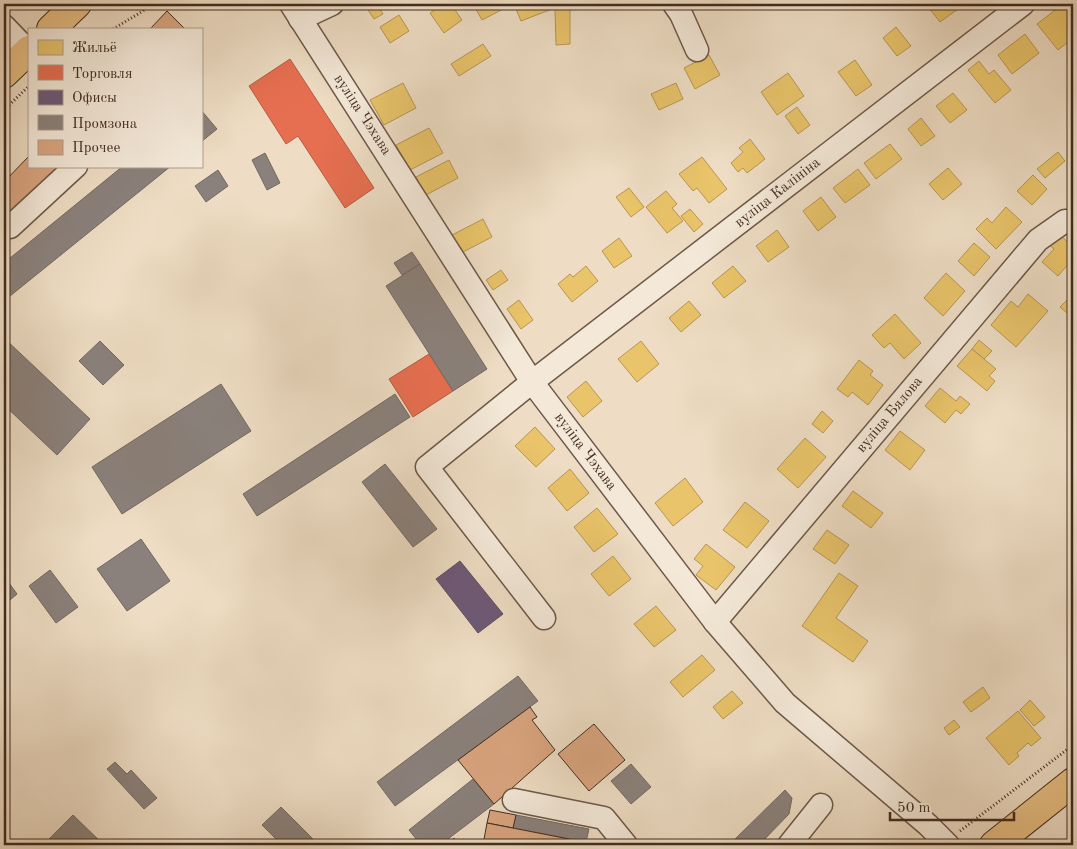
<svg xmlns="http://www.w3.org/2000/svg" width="1077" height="849" viewBox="0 0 1077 849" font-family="'Old Standard TT',serif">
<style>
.homes{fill:#e9c46a;stroke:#b79654}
.shops{fill:#e76f51;stroke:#b65b42}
.offices{fill:#6d597a;stroke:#604c5f}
.industry{fill:#8a817c;stroke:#746860}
.building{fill:#daa580;stroke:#422c20}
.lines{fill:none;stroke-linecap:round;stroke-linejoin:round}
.minor-casing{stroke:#6d5849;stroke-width:25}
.major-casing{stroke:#422c20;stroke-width:30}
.path{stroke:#422c20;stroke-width:3;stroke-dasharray:1 2.5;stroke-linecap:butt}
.minor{stroke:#f4e9d9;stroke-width:22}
.major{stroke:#e7be82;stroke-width:28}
.labels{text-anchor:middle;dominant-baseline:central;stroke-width:5;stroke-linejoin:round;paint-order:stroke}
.street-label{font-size:15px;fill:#422c20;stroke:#f4e9d9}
</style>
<rect width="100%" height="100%" fill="#eeddc4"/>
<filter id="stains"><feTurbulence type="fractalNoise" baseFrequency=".004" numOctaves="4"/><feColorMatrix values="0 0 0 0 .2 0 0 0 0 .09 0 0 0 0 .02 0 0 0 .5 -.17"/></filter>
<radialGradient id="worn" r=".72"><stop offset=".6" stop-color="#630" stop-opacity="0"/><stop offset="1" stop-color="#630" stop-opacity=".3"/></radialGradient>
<g class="homes">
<path d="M 364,4 L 377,4 L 383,14 L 374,19 Z"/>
<path d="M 444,4 L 451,4 L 462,20 L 444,33 L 430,13 Z"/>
<path d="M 473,4 L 501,4 L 503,9 L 482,20 Z"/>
<path d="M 514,4 L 550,4 L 552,9 L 521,21 Z"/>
<path d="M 926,4 L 965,4 L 940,22 Z"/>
<path d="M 1063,4 L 1066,4 L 1073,14 L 1073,38 L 1058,50 L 1037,24 Z"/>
<path d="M 570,8 L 570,44 L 556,45 L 555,9 Z"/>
<path d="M 399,15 L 409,31 L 390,43 L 380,27 Z"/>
<path d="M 896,27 L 911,46 L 897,56 L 883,38 Z"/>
<path d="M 1025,34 L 1039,53 L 1012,74 L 998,55 Z"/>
<path d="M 483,44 L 491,56 L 459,76 L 451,64 Z"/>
<path d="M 709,55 L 720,75 L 695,89 L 684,68 Z"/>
<path d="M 855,60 L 872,85 L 856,96 L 838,72 Z"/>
<path d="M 979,61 L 989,74 L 994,70 L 1011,90 L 995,103 L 968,70 Z"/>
<path d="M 788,73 L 804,96 L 777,115 L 761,92 Z"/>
<path d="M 403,83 L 416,108 L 384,125 L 370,100 Z"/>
<path d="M 676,83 L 683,99 L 659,110 L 651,94 Z"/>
<path d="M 953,93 L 967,110 L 950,123 L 936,106 Z"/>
<path d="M 797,107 L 810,125 L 798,134 L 785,116 Z"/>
<path d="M 921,118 L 935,136 L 921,146 L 908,129 Z"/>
<path d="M 429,128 L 443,153 L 410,170 L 396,145 Z"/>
<path d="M 750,139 L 765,159 L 747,173 L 743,168 L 738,172 L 731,163 L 743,152 L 739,148 Z"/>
<path d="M 890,144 L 902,159 L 876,179 L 864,163 Z"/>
<path d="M 1058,152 L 1065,161 L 1045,178 L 1037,169 Z"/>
<path d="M 702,157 L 727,189 L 709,203 L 697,188 L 693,191 L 679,174 Z"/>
<path d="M 449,160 L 458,178 L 426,195 L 416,177 Z"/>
<path d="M 948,168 L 962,184 L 943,200 L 929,184 Z"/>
<path d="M 858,169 L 870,185 L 845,203 L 833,188 Z"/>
<path d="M 1033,175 L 1047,189 L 1032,205 L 1017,191 Z"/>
<path d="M 629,188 L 644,207 L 631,217 L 616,197 Z"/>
<path d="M 666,191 L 677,204 L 672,208 L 683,221 L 667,233 L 646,207 Z"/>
<path d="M 821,197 L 836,217 L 818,231 L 803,211 Z"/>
<path d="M 1006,207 L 1022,222 L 996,249 L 976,229 L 987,218 L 992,223 Z"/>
<path d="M 690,209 L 703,224 L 694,232 L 681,216 Z"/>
<path d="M 483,219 L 492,237 L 463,252 L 452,235 Z"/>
<path d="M 777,230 L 789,247 L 768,262 L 756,246 Z"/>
<path d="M 1058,233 L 1073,247 L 1073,265 L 1070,262 L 1058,276 L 1042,262 L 1054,249 L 1048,244 Z"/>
<path d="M 619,238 L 632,256 L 614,268 L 602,251 Z"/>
<path d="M 974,243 L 990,257 L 974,276 L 958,261 Z"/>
<path d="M 586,266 L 598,281 L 572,302 L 558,284 L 570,274 L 573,277 Z"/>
<path d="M 733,266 L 746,281 L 724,298 L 712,283 Z"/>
<path d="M 501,270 L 508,280 L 493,290 L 486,280 Z"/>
<path d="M 946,273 L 965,291 L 943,316 L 924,298 Z"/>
<path d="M 1028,294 L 1048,311 L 1016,347 L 991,325 L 1011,301 L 1018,307 Z"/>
<path d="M 1073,294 L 1073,307 L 1067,313 L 1060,307 Z"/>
<path d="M 519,300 L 533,320 L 521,329 L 507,309 Z"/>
<path d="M 689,301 L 701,315 L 681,332 L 669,318 Z"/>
<path d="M 895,314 L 921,343 L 904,359 L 890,343 L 884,348 L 872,335 Z"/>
<path d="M 979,340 L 992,351 L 984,359 L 972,349 Z"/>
<path d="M 641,341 L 659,364 L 637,382 L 618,359 Z"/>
<path d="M 972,349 L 996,369 L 989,376 L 995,381 L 987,391 L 957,366 Z"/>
<path d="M 859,360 L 873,371 L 870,375 L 883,385 L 868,405 L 852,392 L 848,397 L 837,389 Z"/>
<path d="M 586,381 L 602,401 L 583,417 L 567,397 Z"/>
<path d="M 940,388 L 956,401 L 960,396 L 970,404 L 961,414 L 956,410 L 945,423 L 925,406 Z"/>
<path d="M 822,411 L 833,421 L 823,433 L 812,424 Z"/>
<path d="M 535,427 L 555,449 L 536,467 L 515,446 Z"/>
<path d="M 900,431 L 925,450 L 910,470 L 885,450 Z"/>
<path d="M 805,438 L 826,457 L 798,488 L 777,469 Z"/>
<path d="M 570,469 L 589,493 L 567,511 L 548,488 Z"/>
<path d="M 685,478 L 703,502 L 673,526 L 655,503 Z"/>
<path d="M 853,491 L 883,513 L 871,528 L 842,506 Z"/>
<path d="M 745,502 L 769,521 L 747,548 L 723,530 Z"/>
<path d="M 597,508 L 618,534 L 594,552 L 574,527 Z"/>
<path d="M 827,530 L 849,545 L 835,564 L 813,549 Z"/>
<path d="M 706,544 L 735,567 L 716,590 L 696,575 L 703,566 L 694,559 Z"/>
<path d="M 613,556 L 631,579 L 609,596 L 591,574 Z"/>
<path d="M 839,573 L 858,586 L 836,618 L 868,641 L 853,662 L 802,626 Z"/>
<path d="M 656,606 L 676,630 L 654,647 L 634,624 Z"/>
<path d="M 702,655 L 715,670 L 683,697 L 670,682 Z"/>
<path d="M 983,687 L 990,698 L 971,712 L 963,702 Z"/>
<path d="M 732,691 L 743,703 L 723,719 L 713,707 Z"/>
<path d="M 1030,700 L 1045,717 L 1034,726 L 1020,710 Z"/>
<path d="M 1018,711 L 1041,738 L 1031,746 L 1028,743 L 1017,753 L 1019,756 L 1009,765 L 986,738 Z"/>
<path d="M 954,720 L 960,727 L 949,735 L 944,728 Z"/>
</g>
<g class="shops">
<path d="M 290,59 L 374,188 L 345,208 L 298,136 L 286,144 L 249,86 Z"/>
<path d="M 429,354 L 453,391 L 413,417 L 389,379 Z"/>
</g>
<path class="offices" d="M 460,561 L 503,614 L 478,633 L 436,579 Z"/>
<g class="industry">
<path d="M 201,110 L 217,129 L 201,142 Z"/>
<path d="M 265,153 L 280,183 L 267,190 L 252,160 Z"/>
<path d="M 123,166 L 171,166 L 10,296 L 4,288 L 4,263 Z"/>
<path d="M 218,170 L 228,186 L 206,202 L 195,186 Z"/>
<path d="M 412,252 L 420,264 L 402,275 L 394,263 Z"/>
<path d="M 420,264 L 487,369 L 453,391 L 386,286 Z"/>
<path d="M 4,338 L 90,419 L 57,455 L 4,405 Z"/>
<path d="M 100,341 L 124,365 L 103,385 L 79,361 Z"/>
<path d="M 221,384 L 251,431 L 122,514 L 92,467 Z"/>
<path d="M 395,394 L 410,417 L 257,516 L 243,494 Z"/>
<path d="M 385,464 L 437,529 L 413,547 L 362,482 Z"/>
<path d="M 141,539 L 170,581 L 127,611 L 97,569 Z"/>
<path d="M 50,570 L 78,607 L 56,623 L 29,586 Z"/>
<path d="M 4,576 L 17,594 L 4,605 Z"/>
<path d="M 518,676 L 538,701 L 395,806 L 377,782 Z"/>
<path d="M 115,762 L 127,774 L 131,770 L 157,798 L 144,809 L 107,769 Z"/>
<path d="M 631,764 L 651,787 L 631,804 L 611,781 Z"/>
<path d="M 473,779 L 494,804 L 440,845 L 421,845 L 409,830 Z"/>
<path d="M 785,790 L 792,798 L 789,814 L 759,845 L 729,845 Z"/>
<path d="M 281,807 L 319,845 L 282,845 L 262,825 Z"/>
<path d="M 73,815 L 104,845 L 43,845 Z"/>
<path d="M 516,815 L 589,829 L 586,842 L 513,828 Z"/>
<path d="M 454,838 L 460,845 L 446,845 Z"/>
</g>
<g class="building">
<path d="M 167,11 L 185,29 L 150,29 Z"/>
<path d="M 29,156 L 29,166 L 58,166 L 11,216 L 4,209 L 4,182 Z"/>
<path d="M 530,707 L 537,717 L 532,720 L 555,750 L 494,804 L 458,760 Z"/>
<path d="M 594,724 L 625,760 L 589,791 L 558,754 Z"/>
<path d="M 490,810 L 516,815 L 513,828 L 487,823 Z"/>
<path d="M 487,823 L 569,839 L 568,845 L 483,845 Z"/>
</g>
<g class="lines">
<g class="minor-casing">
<g id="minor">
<path d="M 291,4 L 532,382 L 715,622 L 785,703 L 928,825 L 948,845"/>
<path d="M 674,4 L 681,14 L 697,50"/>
<path d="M 300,19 L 332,4"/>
<path d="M 4,26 L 29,52"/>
<path d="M 10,227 L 76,166"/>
<path d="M 544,618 L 427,467 L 532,382 L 1023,4"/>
<path d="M 715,622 L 1038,240 L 1065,221 L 1073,221"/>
<path d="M 514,800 L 604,818 L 626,845"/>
<path d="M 789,845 L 821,805"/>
</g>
</g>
<g class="major-casing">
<g id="major">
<path d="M 51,29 L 77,4"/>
<path d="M 4,74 L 29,50"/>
<path d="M 994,845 L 1073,782"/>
</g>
</g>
<g class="path">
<path d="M 113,29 L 143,11 L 149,4"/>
<path d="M 4,110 L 29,86"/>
<path d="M 960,831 L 1073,745"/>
</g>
<use href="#minor" class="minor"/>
<use href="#major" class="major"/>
</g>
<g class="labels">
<g class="street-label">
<text transform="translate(362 115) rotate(57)">вуліца Чэхава</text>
<text transform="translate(778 193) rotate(-38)">вуліца Калініна</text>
<text transform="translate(890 415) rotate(-50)">вуліца Бялова</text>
<text transform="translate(585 452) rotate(53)">вуліца Чэхава</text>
</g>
</g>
<rect width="1077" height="849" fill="none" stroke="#eeddc4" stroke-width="20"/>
<rect x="5" y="5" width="1067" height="839" fill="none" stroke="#422c20" stroke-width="2.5"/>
<rect x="10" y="10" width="1057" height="829" fill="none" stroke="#422c20"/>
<rect x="28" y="28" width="175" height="140" fill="#f4e9d9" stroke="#ad9d8f"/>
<rect x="38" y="40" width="25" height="15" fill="#e9c46a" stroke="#ad9d8f"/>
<text x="72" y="52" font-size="15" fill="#422c20">Жильё</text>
<rect x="38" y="65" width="25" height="15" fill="#e76f51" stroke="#ad9d8f"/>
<text x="72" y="78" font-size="15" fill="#422c20">Торговля</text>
<rect x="38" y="90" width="25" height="15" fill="#6d597a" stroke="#ad9d8f"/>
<text x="72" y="102" font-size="15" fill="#422c20">Офисы</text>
<rect x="38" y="115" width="25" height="15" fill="#8a817c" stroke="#ad9d8f"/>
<text x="72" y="128" font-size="15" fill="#422c20">Промзона</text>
<rect x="38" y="140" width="25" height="15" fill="#daa580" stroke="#ad9d8f"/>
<text x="72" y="152" font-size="15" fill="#422c20">Прочее</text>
<path d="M890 812v8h124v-8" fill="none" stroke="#422c20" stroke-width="2.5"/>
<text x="897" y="812" font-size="15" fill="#422c20" stroke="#f4e9d9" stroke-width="4" paint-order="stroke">50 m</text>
<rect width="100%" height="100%" filter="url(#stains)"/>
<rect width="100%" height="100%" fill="url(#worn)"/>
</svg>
